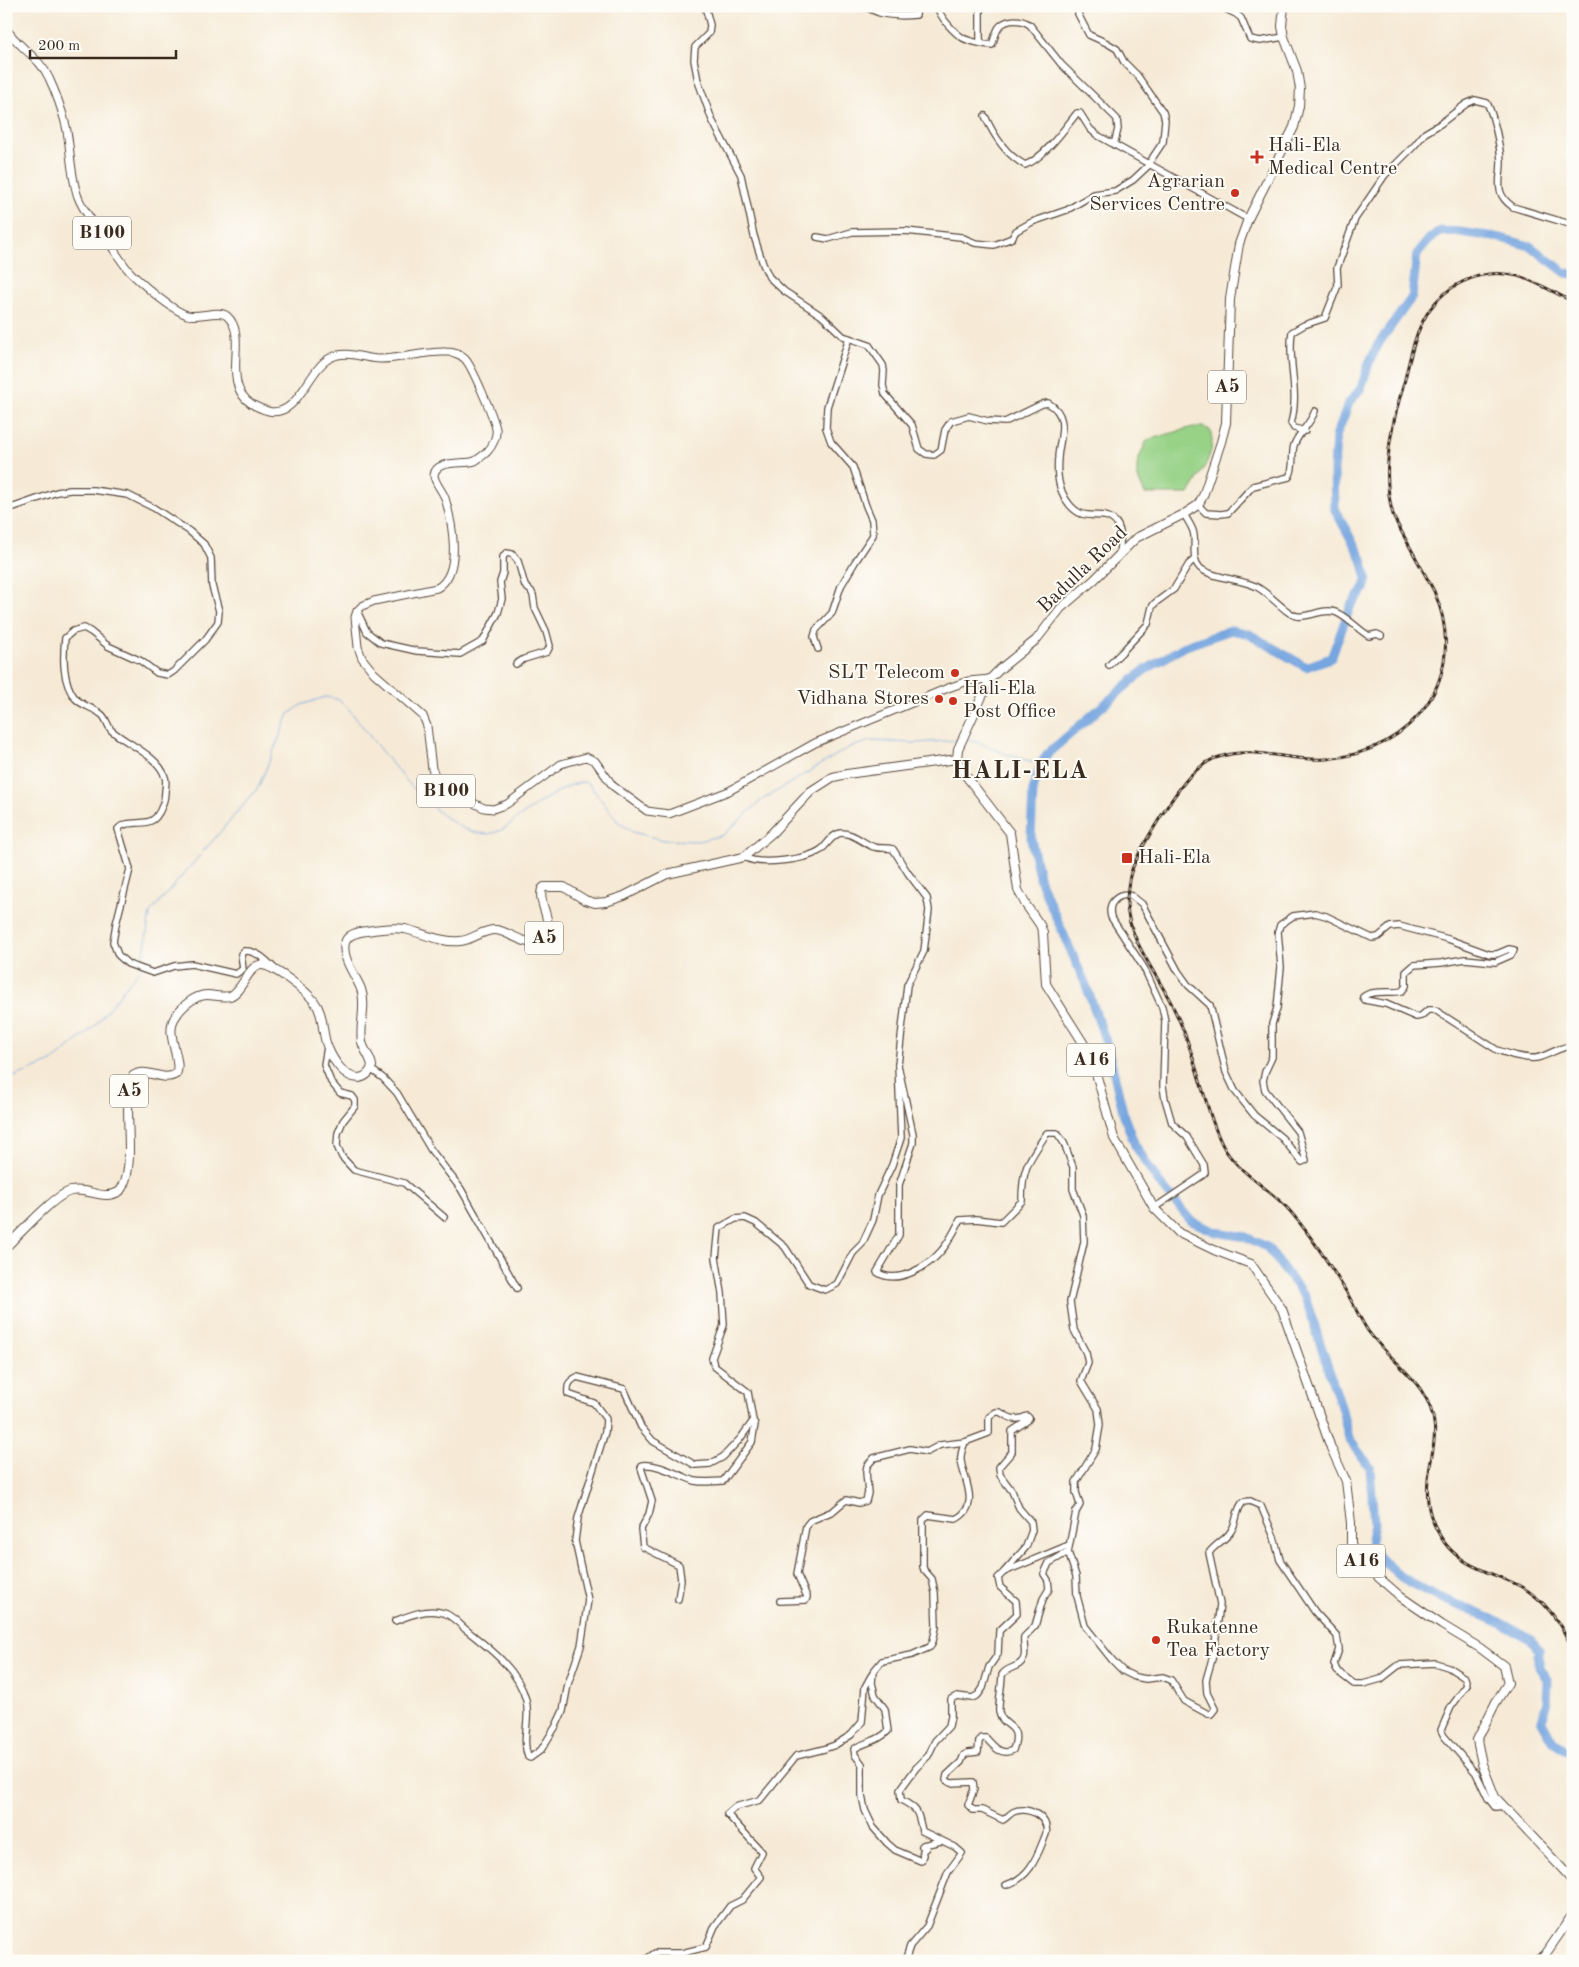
<svg xmlns="http://www.w3.org/2000/svg" width="1579" height="1967" viewBox="0 0 1579 1967" font-family="'Old Standard TT',serif">
<style>
.green{fill:#97d287;stroke:#697e52}
.lines{fill:none;stroke-linecap:round;stroke-linejoin:round}
.stream{stroke:#76a5df;stroke-width:1}
.river{stroke:#76a5df;stroke-width:9}
.minor-casing{stroke:#57473a;stroke-width:8}
.major-casing{stroke:#57473a;stroke-width:9}
.highway-casing{stroke:#57473a;stroke-width:10}
.minor{stroke:#fff;stroke-width:5.5}
.major{stroke:#fff;stroke-width:7}
.highway{stroke:#fff;stroke-width:8}
.rail-casing{stroke:#3b2a1e;stroke-width:3}
.rail{stroke:#fdfcf7;stroke-width:1;stroke-dasharray:4;stroke-linecap:butt}
.poi-dot{fill:#c8321e;stroke:#fdfcf7;stroke-width:2}
.labels{text-anchor:middle;dominant-baseline:central;stroke-width:4;stroke-linejoin:round;paint-order:stroke}
.shield{fill:#fdfcf7;stroke:#75695f;stroke-width:1}
.shield-label{font-size:19px;font-weight:bold;fill:#3b2a1e}
.poi-label{font-size:20px;fill:#3b2a1e;stroke:#fdfcf7;text-anchor:start}
.street-label{font-size:20px;fill:#3b2a1e;stroke:#fdfcf7}
.district-label{font-size:25px;font-weight:bold;letter-spacing:1px;fill:#3b2a1e;stroke:#fdfcf7}
</style>
<rect width="100%" height="100%" fill="#fdfcf7"/>
<filter id="ink" filterUnits="userSpaceOnUse"><feTurbulence type="fractalNoise" baseFrequency=".02" numOctaves="2"/><feDisplacementMap in="SourceGraphic" scale="10" xChannelSelector="R" yChannelSelector="G"/><feConvolveMatrix kernelMatrix="1 2 1 2 8 2 1 2 1" color-interpolation-filters="sRGB"/></filter>
<filter id="wash" filterUnits="userSpaceOnUse"><feTurbulence type="fractalNoise" baseFrequency=".0096" numOctaves="4" result="noise"/><feDisplacementMap in="SourceGraphic" scale="20" xChannelSelector="R" yChannelSelector="G"/><feGaussianBlur stdDeviation="1.12" result="paint"/><feColorMatrix in="noise" values="0 0 0 0 0 0 0 0 0 0 0 0 0 0 0 0 0 1.4 0 .05"/><feComposite in="paint" operator="in"/></filter>
<g filter="url(#wash)">
<rect width="100%" height="100%" fill="#f6ead6"/>
<path class="green" d="M 1193,427 L 1203,427 L 1210,430 C 1218,453 1199,475 1189,494 L 1145,494 C 1132,469 1136,465 1147,440 Z"/>
<g class="lines">
<g class="stream">
<path d="M 966,740 L 977,742 L 1011,756 L 1041,764"/>
<path d="M 142,967 L 150,913 L 258,788 L 289,714 L 301,705 L 325,697 L 337,699 L 348,708 C 375,741 450,853 499,831 C 505,829 510,824 515,820 C 531,809 565,783 584,782 L 589,784 L 618,822 L 633,832 L 663,840 L 698,841 L 723,835 L 762,800 L 848,748 L 870,741 L 916,743 L 960,740"/>
<path d="M 6,1080 L 52,1062 L 94,1027 L 139,970"/>
</g>
<path class="river" d="M 1573,274 L 1566,273 L 1530,246 L 1501,238 L 1460,232 L 1441,231 L 1429,239 L 1417,254 L 1412,297 L 1379,343 L 1369,363 L 1361,388 L 1349,403 L 1336,436 L 1334,470 L 1335,510 L 1362,559 L 1367,578 L 1364,589 L 1351,605 L 1331,658 L 1306,667 L 1249,634 L 1231,630 L 1183,647 L 1142,672 L 1047,754 L 1041,764 L 1033,790 L 1031,839 L 1040,881 L 1086,985 L 1108,1048 L 1124,1116 L 1135,1145 L 1157,1180 L 1191,1221 L 1216,1232 L 1246,1237 L 1267,1247 L 1305,1297 L 1342,1410 L 1349,1439 L 1370,1467 L 1374,1524 L 1370,1545 L 1383,1561 L 1401,1577 L 1434,1595 L 1501,1623 L 1532,1640 L 1539,1650 L 1539,1667 L 1548,1681 L 1547,1701 L 1541,1720 L 1553,1741 L 1573,1755"/>
</g>
</g>
<g filter="url(#ink)">
<g class="lines">
<g class="minor-casing">
<g id="minor">
<path d="M 705,6 L 710,25 L 709,33 L 695,47 L 694,60 L 698,81 L 712,120 L 741,175 L 754,236 L 763,264 L 769,277 L 784,291 L 822,316 L 843,336 L 869,345 L 883,365 L 884,371 L 883,385 L 885,394 L 912,425 L 919,449 L 926,454 L 934,455 L 941,450 L 945,430 L 951,421 L 969,416 L 988,421 L 1005,422 L 1042,404 L 1048,403 C 1071,416 1059,438 1058,458 C 1057,470 1057,481 1062,492 C 1065,500 1073,511 1082,514 C 1089,516 1098,515 1105,516 C 1124,521 1121,539 1119,554"/>
<path d="M 861,6 C 869,7 873,11 880,13 C 891,16 905,16 916,15 L 917,6"/>
<path d="M 937,6 C 940,17 953,32 963,38 C 968,41 976,42 982,44"/>
<path d="M 980,6 L 980,39 L 982,44 L 992,45 C 994,40 996,30 1000,26 C 1008,18 1022,19 1030,25 L 1061,64 L 1117,119 L 1118,129 L 1114,145"/>
<path d="M 1219,6 L 1236,14 L 1241,18 L 1250,39 L 1260,41 L 1284,37"/>
<path d="M 985,116 C 993,134 1006,155 1025,165 C 1043,159 1065,128 1077,113 L 1080,113 L 1090,129 L 1097,135 L 1248,219"/>
<path d="M 817,237 L 828,239 L 852,232 L 906,231 L 961,237 L 975,243 L 994,245 L 1012,238 L 1016,231 L 1032,222 L 1067,210 L 1094,194 L 1115,191 L 1133,180 L 1149,165 L 1153,157 L 1163,142 L 1165,120 L 1163,112 L 1137,75 L 1124,62 L 1117,49 L 1107,43 L 1089,35 L 1078,14 L 1081,6"/>
<path d="M 1305,431 L 1294,428 L 1291,423 C 1300,391 1287,362 1292,332 L 1304,325 L 1325,318 L 1338,285 L 1337,268 L 1355,219 L 1385,175 L 1414,146 L 1425,133 L 1440,124 L 1466,104 L 1475,100 L 1487,103 C 1494,116 1500,146 1501,161 C 1501,181 1493,193 1513,207 L 1573,225"/>
<path d="M 1198,505 L 1206,513 L 1221,514 L 1228,513 L 1253,486 L 1289,477 C 1295,468 1291,456 1294,445 C 1299,432 1310,425 1315,411"/>
<path d="M 6,507 L 14,507 L 57,492 L 70,490 L 93,490 L 128,495 L 154,508 L 189,531 L 204,544 L 211,558 L 212,586 L 219,611 L 218,622 L 205,640 L 174,671 L 168,675 L 157,673 L 141,661 L 108,646 L 91,632 L 84,628 L 73,631 L 65,638 C 63,657 62,682 75,698 C 82,706 92,707 101,714 C 106,717 107,725 111,730 C 125,743 159,756 165,777 C 167,781 165,788 165,792 C 165,800 161,811 156,817 C 147,828 127,818 118,829 L 130,869 L 116,924 L 113,942 L 118,955 L 128,964 L 153,973 L 174,966 L 192,964 L 236,974 L 243,969 L 241,954 L 244,951 C 256,950 266,960 274,968"/>
<path d="M 1184,514 C 1187,520 1191,525 1193,531 C 1197,542 1190,558 1200,568 C 1211,578 1242,579 1257,587 C 1269,593 1287,615 1297,616 C 1309,618 1323,608 1335,612 C 1348,617 1357,629 1369,636 L 1377,634 L 1381,636"/>
<path d="M 357,611 L 367,632 L 381,643 L 417,651 L 460,654 L 483,641 L 498,613 L 502,599 L 500,582 L 503,573 L 503,557 L 506,553 L 512,554 L 518,561 L 525,586 L 531,591 L 533,595 L 535,608 L 546,631 L 550,646 L 547,652 L 524,659 L 516,664"/>
<path d="M 818,649 L 814,637 L 816,630 L 832,613 L 841,586 L 855,562 L 873,535 L 872,520 L 866,506 L 853,467 L 831,442 L 826,428 L 827,407 L 849,338"/>
<path d="M 1109,665 L 1121,653 L 1148,624 L 1152,607 L 1155,603 L 1174,589 L 1189,564 L 1195,559"/>
<path d="M 327,1047 L 324,1065 L 331,1082 L 340,1093 L 352,1096 L 355,1100 L 355,1106 L 343,1121 L 338,1133 L 337,1146 L 342,1157 L 354,1170 L 404,1183 L 444,1217"/>
<path d="M 898,1065 L 913,1134 L 913,1143 L 899,1185 L 899,1235 L 877,1272 C 897,1286 929,1266 942,1250 C 950,1241 955,1230 960,1220 L 976,1219 L 1001,1222 L 1022,1201 C 1022,1167 1029,1160 1047,1133 L 1057,1133 L 1064,1143 L 1073,1167 L 1073,1189 L 1083,1215 L 1084,1242 L 1070,1302 L 1074,1330 L 1086,1353 L 1088,1363 L 1081,1381 L 1098,1409 L 1100,1425 L 1096,1449 L 1076,1482 L 1076,1492 L 1080,1505 L 1076,1512 L 1068,1552 L 1076,1576 L 1077,1596 L 1085,1626 L 1113,1661 L 1123,1671 L 1135,1677 L 1146,1679 L 1163,1677 L 1171,1680 L 1184,1701 L 1208,1714 L 1211,1714 L 1215,1709 L 1207,1693 L 1206,1680 L 1214,1652 L 1220,1604 L 1209,1553 C 1215,1544 1226,1540 1231,1531 C 1238,1521 1235,1511 1243,1502 L 1250,1501 L 1261,1506 L 1274,1537 L 1280,1560 L 1315,1612 L 1337,1636 L 1339,1649 L 1334,1664 L 1337,1671 L 1354,1684 L 1363,1684 L 1381,1679 L 1399,1665 L 1435,1663 L 1448,1667 L 1465,1678 L 1467,1685 L 1451,1707 L 1441,1730 L 1444,1736 L 1476,1773 L 1488,1798 L 1495,1807 L 1504,1806"/>
<path d="M 372,1070 L 383,1078 L 397,1093 L 431,1150 L 461,1189 L 517,1288"/>
<path d="M 1154,1208 L 1203,1175 L 1205,1173 L 1204,1165 L 1187,1137 L 1172,1123 L 1165,1099 L 1163,1086 L 1165,1021 L 1162,1007 L 1144,968 L 1111,917 C 1107,902 1118,893 1132,896 L 1142,904 L 1178,971 L 1188,985 L 1210,1005 L 1226,1072 L 1235,1091 L 1254,1115 L 1282,1138 L 1302,1162 L 1306,1160 L 1298,1132 L 1265,1090 L 1263,1081 L 1265,1072 L 1272,1057 L 1272,1024 L 1277,1008 L 1281,967 L 1278,932 L 1280,925 L 1293,916 L 1315,913 L 1326,916 L 1372,938 L 1378,937 L 1390,927 L 1399,926 L 1448,939 L 1489,954 L 1497,954 L 1509,949 L 1514,950 L 1511,955 L 1495,962 L 1465,959 L 1441,963 L 1414,965 L 1406,972 L 1406,986 L 1402,991 C 1391,994 1372,989 1363,997 L 1365,1000 L 1386,1004 L 1416,1017 L 1421,1016 L 1428,1010 L 1435,1010 L 1497,1050 C 1509,1054 1523,1059 1536,1058 C 1549,1056 1559,1046 1573,1046"/>
<path d="M 678,1599 L 681,1580 L 679,1565 L 643,1547 L 641,1529 L 649,1514 L 652,1501 L 641,1468 L 642,1465 C 659,1463 679,1476 695,1481 C 704,1483 714,1481 723,1481 L 752,1442 L 755,1424 L 753,1421"/>
<path d="M 780,1601 L 806,1600 L 807,1597 L 797,1574 L 806,1526 L 810,1521 L 833,1511 L 846,1500 L 859,1503 L 866,1501 L 868,1493 L 866,1472 L 867,1466 L 874,1458 L 910,1449 L 927,1452 L 940,1445 L 965,1442"/>
<path d="M 395,1621 C 410,1615 427,1608 444,1613 C 451,1615 459,1623 465,1629 C 489,1648 518,1669 526,1700 C 531,1720 521,1738 528,1757 L 530,1758 L 541,1750 L 556,1726 L 563,1711 L 568,1684 L 581,1646 L 588,1600 L 575,1541 L 578,1518 L 605,1432 L 606,1419 L 594,1403 L 568,1394 C 567,1385 569,1381 577,1377 L 624,1389 L 641,1427 L 653,1441 L 695,1465 L 710,1464 L 723,1457 L 740,1439 L 753,1421 L 748,1392 L 714,1366 L 712,1358 L 724,1325 L 722,1293 L 716,1258 L 719,1228 L 735,1219 L 745,1218 L 756,1223 L 785,1247 L 809,1284 L 825,1290 L 837,1284 L 853,1253 L 862,1244 L 873,1220 L 878,1195 L 892,1165 L 901,1138 L 898,1065 L 902,1029 L 907,985 L 924,951 L 929,910 L 927,898 L 908,873 L 893,849 C 886,847 880,849 874,847 C 864,844 854,833 842,833 C 833,833 828,844 822,849 C 808,860 759,866 744,857"/>
<path d="M 941,1841 L 923,1845 L 922,1846 L 926,1848 L 922,1851 L 923,1855 L 921,1861 L 895,1850 L 887,1843 L 873,1827 L 865,1810 L 862,1796 L 862,1764 L 855,1755 L 854,1749 C 866,1741 878,1742 888,1731 L 885,1709 L 875,1695 L 872,1683 L 873,1672 L 882,1661 L 912,1655 L 930,1647 L 933,1641 L 936,1627 L 935,1593 L 932,1579 L 924,1570 L 923,1567 L 923,1520 L 928,1515 L 956,1519 C 981,1506 964,1480 961,1461 C 960,1455 963,1447 965,1442 L 989,1433 L 989,1417 L 996,1412 L 1000,1412 C 1009,1418 1016,1422 1027,1416 L 1029,1418 L 1027,1421 L 1012,1431 L 1012,1452 L 999,1467 L 1000,1475 L 1012,1491 L 1019,1508 L 1031,1522 L 1032,1530 L 1026,1547 L 1004,1572"/>
<path d="M 1006,1885 C 1031,1877 1037,1856 1046,1834 C 1050,1817 1027,1805 1013,1812 C 1010,1814 1006,1818 1003,1820 L 982,1810 L 973,1810 L 968,1805 L 974,1789 L 973,1782 L 951,1783 L 946,1780 L 947,1775 L 961,1762 L 964,1755 L 968,1753 L 978,1752 L 979,1741 L 982,1738 L 986,1738 C 994,1747 1001,1756 1013,1750 C 1023,1722 1002,1729 999,1712 C 998,1705 1002,1684 1002,1675 C 1007,1666 1020,1669 1024,1658 C 1026,1652 1023,1643 1024,1637 L 1035,1626 L 1043,1599 L 1049,1589 L 1048,1580 L 1044,1574 L 1049,1563 L 1068,1552"/>
<path d="M 644,1961 L 655,1953 L 682,1953 L 706,1947 L 715,1926 L 730,1906 L 742,1900 L 761,1877 L 754,1868 L 762,1852 L 727,1814 L 735,1807 L 760,1800 L 796,1756 L 824,1749 L 835,1745 L 851,1735 L 862,1722 L 865,1687 L 871,1676"/>
<path d="M 905,1961 L 910,1946 L 927,1926 L 948,1872 L 962,1853 L 955,1847 L 922,1831 C 918,1813 919,1809 901,1800 L 900,1790 L 916,1768 L 928,1756 L 935,1741 L 949,1726 L 951,1716 L 951,1699 L 957,1696 L 972,1698 L 978,1695 L 983,1688 L 989,1667 L 998,1654 L 999,1631 L 1017,1614 L 1016,1601 L 1000,1587 L 998,1578 L 1004,1572 L 1069,1545"/>
</g>
</g>
<g class="major-casing">
<path id="major" d="M 6,28 C 17,47 40,57 49,78 C 56,93 62,110 66,126 C 71,149 70,174 78,197 C 85,215 101,232 112,247 C 119,257 125,268 134,276 C 147,288 170,309 187,315 C 199,318 219,309 227,316 C 253,339 210,395 268,411 C 298,419 308,369 330,358 C 347,349 363,359 380,359 C 402,359 424,351 446,352 C 453,352 460,354 465,359 C 472,366 494,418 496,429 C 497,436 493,446 487,452 C 484,455 478,459 475,461 C 464,465 436,459 434,475 C 434,482 442,490 445,498 C 452,522 463,573 437,588 L 374,601 L 362,606 L 357,611 L 355,617 L 358,647 L 362,658 L 374,673 L 423,716 L 427,726 L 432,769 L 442,788 L 484,808 L 493,809 L 507,804 L 561,764 L 586,757 L 595,761 L 613,786 L 647,811 L 669,814 L 729,791 L 815,743 L 948,688 L 968,681 L 990,679"/>
</g>
<g class="highway-casing">
<g id="highway">
<path d="M 1284,6 L 1282,26 L 1284,37 L 1297,71 L 1300,89 L 1299,106 L 1294,127 L 1248,219 L 1239,244 L 1230,299 L 1226,423 L 1221,442 L 1203,496 L 1198,505 L 1184,514 L 1136,538 L 1094,580 L 1061,608 L 1036,640 L 1000,669 L 990,679 L 958,749 L 957,759 L 963,772 L 1010,833 L 1018,890 L 1026,905 L 1040,925 L 1043,933 L 1046,984 L 1087,1049 L 1096,1073 L 1114,1138 L 1154,1208 L 1179,1233 L 1214,1250 L 1251,1264 L 1282,1309 L 1331,1448 L 1346,1481 L 1351,1523 L 1351,1544 L 1362,1563 L 1401,1597 L 1442,1625 L 1480,1648 L 1504,1666 L 1508,1683 L 1496,1702 L 1477,1740 L 1482,1764 L 1495,1797 L 1570,1877 L 1573,1882"/>
<path d="M 6,1247 C 20,1234 54,1195 71,1191 C 88,1187 103,1202 120,1191 C 139,1165 120,1107 133,1076 C 146,1066 162,1083 176,1074 C 183,1062 165,1035 174,1019 C 180,1008 194,995 207,995 C 215,995 222,998 230,996 C 243,991 248,965 261,965 C 273,965 306,991 314,1001 C 325,1015 321,1033 328,1048 C 333,1060 344,1078 359,1078 C 366,1077 370,1073 372,1066 C 371,1057 364,1051 362,1042 C 359,1025 367,1006 361,989 C 356,976 341,958 345,943 C 347,934 358,932 367,931 C 379,929 392,927 405,929 C 422,933 442,943 460,941 C 473,940 483,929 496,930 C 510,931 533,953 545,937 C 555,923 537,903 542,889 L 544,887 L 564,887 L 585,900 L 595,903 L 606,902 L 624,896 L 667,874 L 744,857 L 772,833 L 811,791 L 833,777 L 847,774 L 957,759"/>
<path d="M 1536,1961 L 1545,1955 L 1573,1914"/>
</g>
</g>
<use href="#minor" class="minor"/>
<use href="#major" class="major"/>
<use href="#highway" class="highway"/>
<g class="rail-casing">
<path id="rail" d="M 1573,302 C 1555,293 1537,282 1518,276 C 1479,266 1440,287 1423,321 C 1413,340 1409,363 1404,383 C 1391,427 1380,473 1394,518 L 1434,591 C 1471,676 1414,752 1326,759 C 1290,762 1254,745 1219,757 C 1207,760 1197,769 1189,777 C 1174,794 1135,854 1130,876 C 1128,884 1127,896 1127,905 C 1128,939 1160,978 1174,1009 C 1189,1039 1197,1073 1207,1104 C 1212,1120 1217,1137 1226,1151 C 1242,1175 1270,1189 1289,1210 C 1311,1235 1330,1265 1347,1293 C 1354,1305 1360,1319 1368,1331 C 1383,1352 1406,1368 1421,1390 C 1450,1433 1423,1460 1428,1502 C 1429,1516 1436,1530 1444,1542 C 1462,1567 1491,1572 1518,1585 C 1546,1599 1559,1622 1573,1649"/>
</g>
<use href="#rail" class="rail"/>
</g>
</g>
<g class="poi-dot">
<path d="M1254.5 149.5h5v5h5v5h-5v5h-5v-5h-5v-5h5z"/>
<circle cx="1235" cy="193" r="5"/>
<circle cx="955" cy="673" r="5"/>
<circle cx="939" cy="699" r="5"/>
<circle cx="953" cy="701" r="5"/>
<rect x="1121" y="852" width="12" height="12" rx="2.5"/>
<circle cx="1156" cy="1640" r="5"/>
</g>
<g class="labels">
<g class="shield">
<rect x="73" y="216.5" width="58" height="33" rx="4"/>
<rect x="1208" y="370.5" width="38" height="33" rx="4"/>
<rect x="417" y="774.5" width="58" height="33" rx="4"/>
<rect x="525" y="921.5" width="38" height="33" rx="4"/>
<rect x="1067" y="1043.5" width="48" height="33" rx="4"/>
<rect x="110" y="1074.5" width="38" height="33" rx="4"/>
<rect x="1337" y="1544.5" width="48" height="33" rx="4"/>
</g>
<g class="shield-label">
<text x="102" y="233">B100</text>
<text x="1227" y="387">A5</text>
<text x="446" y="791">B100</text>
<text x="544" y="938">A5</text>
<text x="1091" y="1060">A16</text>
<text x="129" y="1091">A5</text>
<text x="1361" y="1561">A16</text>
</g>
<g class="poi-label">
<text x="1268" y="146">Hali-Ela<tspan x="1268" dy="23">Medical Centre</tspan></text>
<text x="1225" y="182" text-anchor="end">Agrarian<tspan x="1225" dy="23">Services Centre</tspan></text>
<text x="945" y="673" text-anchor="end">SLT Telecom</text>
<text x="963" y="689">Hali-Ela<tspan x="963" dy="23">Post Office</tspan></text>
<text x="929" y="699" text-anchor="end">Vidhana Stores</text>
<text x="1138" y="858">Hali-Ela</text>
<text x="1166" y="1628">Rukatenne<tspan x="1166" dy="23">Tea Factory</tspan></text>
</g>
<g class="street-label">
<text transform="translate(1083 570) rotate(-44)">Badulla Road</text>
</g>
<g class="district-label">
<text x="1020" y="771">HALI-ELA</text>
</g>
</g>
<rect width="1579" height="1967" fill="none" stroke="#fdfcf7" stroke-width="25"/>
<path d="M30 50v8h146v-8" fill="none" stroke="#3b2a1e" stroke-width="2.5"/>
<text x="38" y="50" font-size="15" fill="#3b2a1e" stroke="#fdfcf7" stroke-width="4" paint-order="stroke">200 m</text>
</svg>
